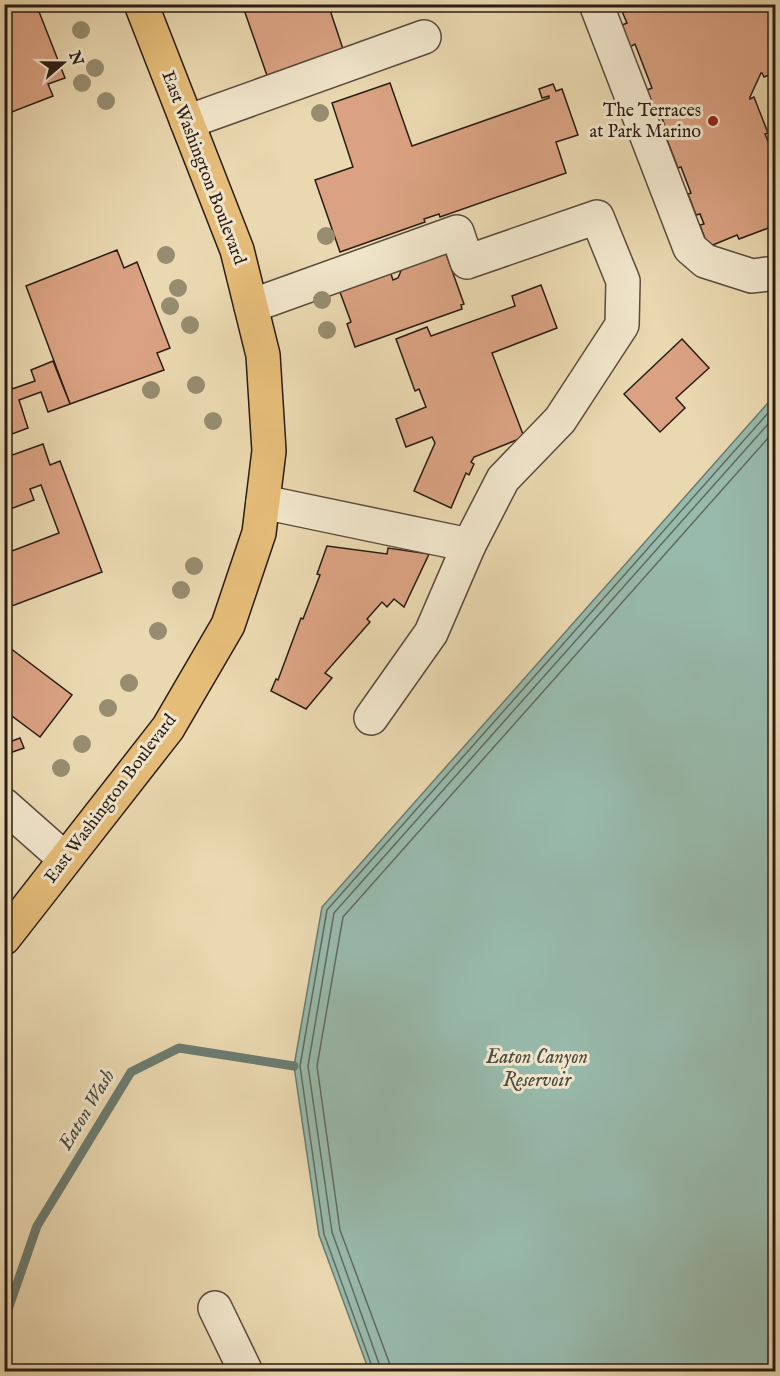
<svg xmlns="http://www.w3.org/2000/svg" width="780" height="1376" viewBox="0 0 780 1376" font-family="'IM FELL English',serif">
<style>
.water{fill:#98baac;stroke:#6c7b70;stroke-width:1.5}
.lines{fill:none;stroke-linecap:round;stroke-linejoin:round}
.shore{stroke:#616b60;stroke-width:1.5}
.stream{stroke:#6c7b70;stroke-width:9}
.building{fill:#daa282;stroke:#2a1c15;stroke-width:1.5}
.minor-casing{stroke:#5a4b3c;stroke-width:36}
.major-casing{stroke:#2a1c15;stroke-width:36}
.minor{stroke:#f1e6cc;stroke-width:33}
.major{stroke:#e5bc78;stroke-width:33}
.tree{fill:#978c6f}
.poi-dot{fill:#8f2418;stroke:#f1e6cc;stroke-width:2}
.labels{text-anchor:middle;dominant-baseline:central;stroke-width:6;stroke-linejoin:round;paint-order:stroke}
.poi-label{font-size:18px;fill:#2a1c15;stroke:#f1e6cc;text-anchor:end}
.street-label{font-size:18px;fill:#2a1c15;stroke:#f1e6cc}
.water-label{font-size:20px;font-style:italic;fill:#4b4b42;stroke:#f1e6cc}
</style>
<rect width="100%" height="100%" fill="#ead8b0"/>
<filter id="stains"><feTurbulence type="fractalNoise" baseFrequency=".00333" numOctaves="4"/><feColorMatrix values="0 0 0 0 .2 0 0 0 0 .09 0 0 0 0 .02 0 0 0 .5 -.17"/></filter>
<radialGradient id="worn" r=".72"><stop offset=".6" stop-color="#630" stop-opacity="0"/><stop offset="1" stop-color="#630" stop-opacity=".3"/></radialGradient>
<path class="water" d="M 775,395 L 775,1371 L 369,1371 L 319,1235 L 294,1066 L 322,907 Z"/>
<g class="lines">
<g class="shore">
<path d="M 374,1372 L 324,1234 L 300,1066 L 327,910 L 776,404"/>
<path d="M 382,1372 L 332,1232 L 308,1066 L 334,913 L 776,415"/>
<path d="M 391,1372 L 389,1362 L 340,1230 L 317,1066 L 343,917 L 776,429"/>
</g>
<path class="stream" d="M 4,1321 L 37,1226 L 131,1072 L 179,1048 L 294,1066"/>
</g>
<g class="building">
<path d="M 4,4 L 36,4 L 65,78 L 48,84 L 53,96 L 4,115 Z"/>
<path d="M 242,4 L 328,4 L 346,58 L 270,84 Z"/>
<path d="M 615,4 L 776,4 L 776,72 L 764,77 L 762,73 L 761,73 L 750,97 L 750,99 L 754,97 L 768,133 L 765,134 L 776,160 L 776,221 L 769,223 L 771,227 L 739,239 L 737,235 L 708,247 L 700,225 L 704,224 L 700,214 L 696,215 L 688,194 L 691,193 L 681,167 L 678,168 L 664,132 L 667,131 L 659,111 L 655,112 L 647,90 L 652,88 L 635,44 L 630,47 L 622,25 L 627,23 L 621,9 L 617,10 Z"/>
<path d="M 390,83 L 412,146 L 549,98 L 549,96 L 542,98 L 539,89 L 553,84 L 556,91 L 562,89 L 578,135 L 556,142 L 566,173 L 440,217 L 439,214 L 424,219 L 425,222 L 340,252 L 315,180 L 353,167 L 332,103 Z"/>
<path d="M 117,250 L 124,268 L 137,262 L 170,348 L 157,353 L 164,370 L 70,404 L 26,286 Z"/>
<path d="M 445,251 L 464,304 L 461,305 L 462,309 L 355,347 L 347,324 L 351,322 L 337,284 L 388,265 L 393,280 L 398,278 L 403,266 Z"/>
<path d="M 541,285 L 557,328 L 492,353 L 524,437 L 474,457 L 471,462 L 474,464 L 469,475 L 466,473 L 451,508 L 414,491 L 435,443 L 432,437 L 406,447 L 396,419 L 426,407 L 419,389 L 415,391 L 396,339 L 427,327 L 431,336 L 515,306 L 512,296 Z"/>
<path d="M 682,339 L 709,368 L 676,398 L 685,408 L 660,432 L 624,394 Z"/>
<path d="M 53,361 L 70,404 L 48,412 L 41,392 L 19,400 L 28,428 L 4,437 L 4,369 L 12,389 L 35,381 L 31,370 Z"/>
<path d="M 43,444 L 50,465 L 60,461 L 102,572 L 4,609 L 4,554 L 59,533 L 41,485 L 30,489 L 34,500 L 5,511 L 4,509 L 4,458 Z"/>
<path d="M 327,546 L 387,554 L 388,548 L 429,554 L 404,607 L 394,599 L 387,607 L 382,602 L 367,619 L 370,622 L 325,673 L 332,678 L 306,709 L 271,691 L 276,679 L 278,680 L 301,618 L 303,619 L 320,575 L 317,574 Z"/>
<path d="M 10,648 L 72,695 L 40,737 L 4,710 L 4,655 Z"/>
<path d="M 20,738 L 24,748 L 4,755 L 4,744 Z"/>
</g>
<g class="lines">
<g class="minor-casing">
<g id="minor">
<path d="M 596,4 L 690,248 L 705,261 L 752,276 L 776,273"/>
<path d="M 187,122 L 424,37"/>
<path d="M 251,306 L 457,232 L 467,262 L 597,217 L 623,281 L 622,325 L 560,420 L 503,479 L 469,545 L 431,633 L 371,718"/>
<path d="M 263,502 L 469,545"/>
<path d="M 4,805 L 65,859"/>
<path d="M 215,1308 L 246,1372"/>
</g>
</g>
<g class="major-casing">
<path id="major" d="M 4,938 L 168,728 L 228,625 L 259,533 L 269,451 L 263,355 L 237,250 L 141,4"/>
</g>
<use href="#minor" class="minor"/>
<use href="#major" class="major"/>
</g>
<g class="tree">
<circle cx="81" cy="30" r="9"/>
<circle cx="95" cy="68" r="9"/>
<circle cx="82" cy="83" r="9"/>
<circle cx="106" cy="101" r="9"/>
<circle cx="320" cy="113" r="9"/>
<circle cx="326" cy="236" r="9"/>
<circle cx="166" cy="255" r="9"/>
<circle cx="178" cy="288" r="9"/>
<circle cx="322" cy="300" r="9"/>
<circle cx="170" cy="306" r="9"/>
<circle cx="190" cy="325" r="9"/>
<circle cx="327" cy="330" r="9"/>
<circle cx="196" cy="385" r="9"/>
<circle cx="151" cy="390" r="9"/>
<circle cx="213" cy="421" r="9"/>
<circle cx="194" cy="566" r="9"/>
<circle cx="181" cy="590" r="9"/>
<circle cx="158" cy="631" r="9"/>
<circle cx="129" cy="683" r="9"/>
<circle cx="108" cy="708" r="9"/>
<circle cx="82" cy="744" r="9"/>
<circle cx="61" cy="768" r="9"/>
</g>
<circle class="poi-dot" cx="713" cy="121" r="6"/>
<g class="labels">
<g class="poi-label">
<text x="701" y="111">The Terraces<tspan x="701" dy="21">at Park Marino</tspan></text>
</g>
<g class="street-label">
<text transform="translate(203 168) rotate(69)">East Washington Boulevard</text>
<text transform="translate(111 799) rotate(-53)">East Washington Boulevard</text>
</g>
<g class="water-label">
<text x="537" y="1057">Eaton Canyon<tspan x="537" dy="23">Reservoir</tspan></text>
<text transform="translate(87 1110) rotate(-59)">Eaton Wash</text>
</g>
</g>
<rect width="780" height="1376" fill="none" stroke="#ead8b0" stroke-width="24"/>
<rect x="6" y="6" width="768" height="1364" fill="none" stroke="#2a1c15" stroke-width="3"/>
<rect x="12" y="12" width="756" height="1352" fill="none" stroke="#2a1c15" stroke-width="1.5"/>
<g transform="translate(63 63) rotate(70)" stroke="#f1e6cc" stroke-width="4.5" paint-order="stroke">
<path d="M0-4.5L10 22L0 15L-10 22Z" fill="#2a1c15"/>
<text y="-9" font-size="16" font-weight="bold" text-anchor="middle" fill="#2a1c15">N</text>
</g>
<rect width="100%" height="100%" filter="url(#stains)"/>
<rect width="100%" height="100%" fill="url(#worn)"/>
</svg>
